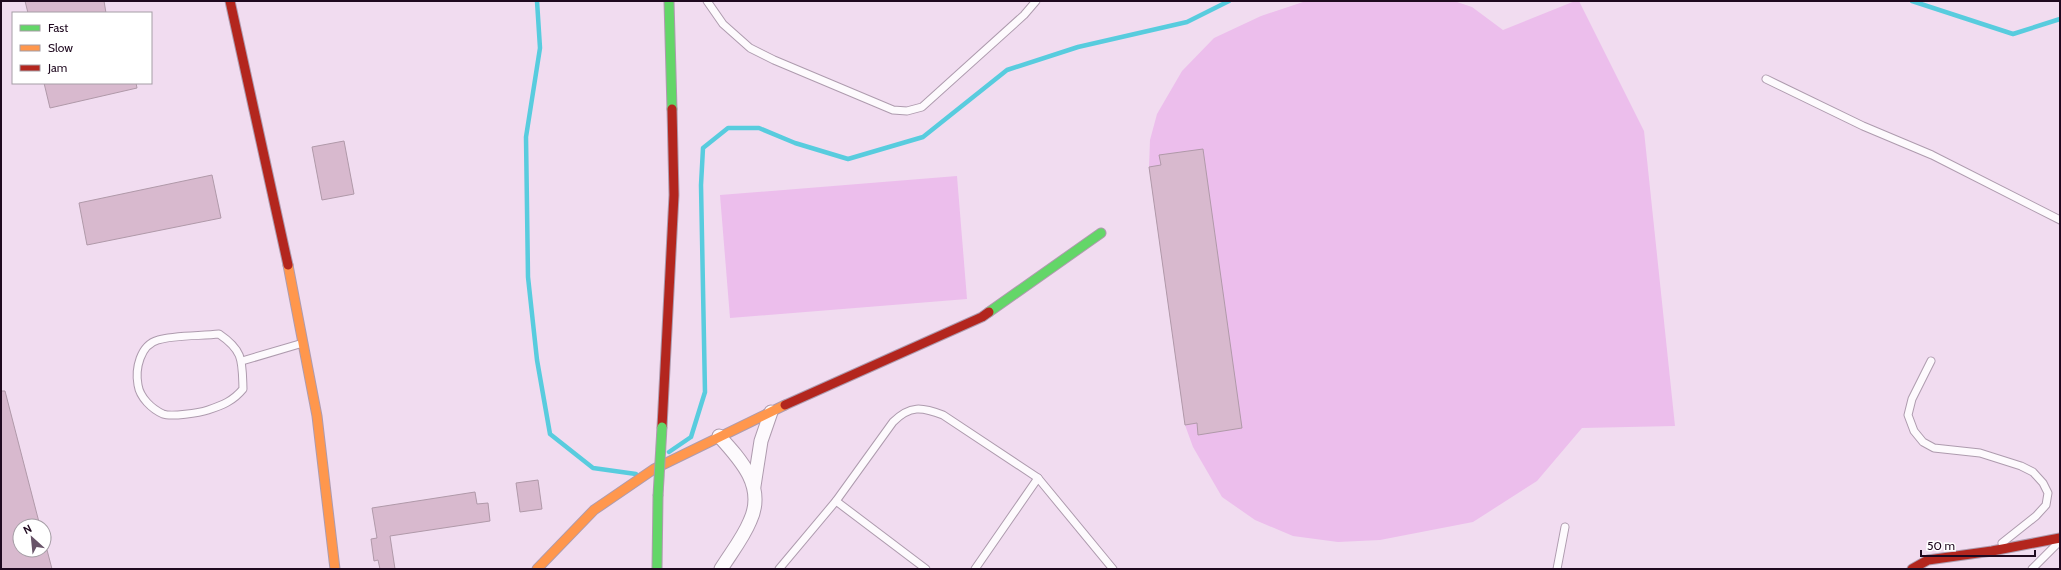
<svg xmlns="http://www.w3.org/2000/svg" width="2061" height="570" viewBox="0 0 2061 570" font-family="Cabin,sans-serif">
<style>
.green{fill:#ecbeec}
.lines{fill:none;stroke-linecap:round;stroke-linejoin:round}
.stream{stroke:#58ccde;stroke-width:4.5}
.building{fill:#d8b9ce;stroke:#b099a9}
.lane-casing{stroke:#ae9bae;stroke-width:9}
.street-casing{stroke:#ae9bae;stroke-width:15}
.fast-casing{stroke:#ae9bae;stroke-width:11}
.slow-casing{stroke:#ae9bae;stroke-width:11}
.jam-casing{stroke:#ae9bae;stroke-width:11}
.lane{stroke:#fdfafd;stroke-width:7}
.street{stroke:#fdfafd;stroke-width:13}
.fast{stroke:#63d668;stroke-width:9}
.slow{stroke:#ff974d;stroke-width:9}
.jam{stroke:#b3261e;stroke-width:9}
.fast-bridge-casing{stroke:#ae9bae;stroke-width:11;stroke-linecap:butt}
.fast-bridge{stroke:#63d668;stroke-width:9}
</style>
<rect width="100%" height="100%" fill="#f1dcf0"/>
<g class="green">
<path d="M 1306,1 L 1454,1 L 1472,7 L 1503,30 L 1575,1 L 1579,1 L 1644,131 L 1675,426 L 1582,428 L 1537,481 L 1473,522 L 1380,540 L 1338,542 L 1293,536 L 1255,520 L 1222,497 L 1193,447 L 1185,425 L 1149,167 L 1150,140 L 1157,114 L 1182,71 L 1214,38 L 1261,16 Z"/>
<path d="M 957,176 L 967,299 L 730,318 L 720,195 Z"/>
</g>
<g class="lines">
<g class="stream">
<path d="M 537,1 L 540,48 L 526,137 L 528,277 L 537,360 L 550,434 L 593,468 L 636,474"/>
<path d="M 1912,1 L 2013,34 L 2060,19"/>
<path d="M 669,452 L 691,437 L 705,392 L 701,185 L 703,148 L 728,128 L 759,128 L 795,143 L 848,159 L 923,137 L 1007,70 L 1078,47 L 1187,22 L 1229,1"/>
</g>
</g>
<g class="building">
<path d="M 25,1 L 104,1 L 106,13 L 28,13 Z"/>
<path d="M 44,83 L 136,83 L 137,88 L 50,108 Z"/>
<path d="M 344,141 L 354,194 L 322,200 L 312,147 Z"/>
<path d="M 1203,149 L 1242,428 L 1198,435 L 1197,423 L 1185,425 L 1149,167 L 1161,165 L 1159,155 Z"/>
<path d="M 212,175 L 221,218 L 87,245 L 79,203 Z"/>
<path d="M 1,391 L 5,391 L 40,526 L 20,526 L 20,550 L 47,550 L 52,569 L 1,569 Z"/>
<path d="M 538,480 L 542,509 L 520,512 L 516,483 Z"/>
<path d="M 475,492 L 477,504 L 488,503 L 490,521 L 390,536 L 395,569 L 380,569 L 378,560 L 374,561 L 371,539 L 377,538 L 372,508 Z"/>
</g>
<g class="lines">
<g class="lane-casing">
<g id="lane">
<path d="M 707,1 L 723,24 L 750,48 L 774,60 L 893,110 L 907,111 L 922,107 L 1024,15 L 1036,1"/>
<path d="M 1766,79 L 1863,126 L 1932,155 L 2060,220"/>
<path d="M 219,334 C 244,351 242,361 243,389 C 233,401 223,405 208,410 C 199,413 171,417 163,414 C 152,409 140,398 138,385 C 135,369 140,345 158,340 C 174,335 202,336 219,334 Z"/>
<path d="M 242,361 L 303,343"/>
<path d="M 1931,361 L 1912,399 L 1908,415 L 1914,431 L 1923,442 L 1934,448 L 1980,453 L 2021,466 L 2033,472 L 2043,483 L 2048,493 L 2046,505 L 2036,516 L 2002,543"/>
<path d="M 836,501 L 926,569"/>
<path d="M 779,569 L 836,501 L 893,422 C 910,405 922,407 943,415 L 1038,478 L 1113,569"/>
<path d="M 975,569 L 1038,478"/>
<path d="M 1557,569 L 1565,527"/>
<path d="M 2032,569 L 2058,543"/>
</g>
</g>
<g class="street-casing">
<g id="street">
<path d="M 719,436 C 741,460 766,487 750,521 C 743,538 731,553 721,569"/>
<path d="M 754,486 L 761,441 L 771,412"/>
</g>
</g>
<g class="fast-casing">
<g id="fast">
<path d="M 669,1 L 672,109"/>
<path d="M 989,312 L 1101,233"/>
<path d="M 657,569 L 658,496"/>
</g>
</g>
<g class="slow-casing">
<g id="slow">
<path d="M 288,265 L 317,416 L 335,569"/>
<path d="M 537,569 L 594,510 L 654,469 L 785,405"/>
</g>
</g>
<g class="jam-casing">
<g id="jam">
<path d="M 230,1 L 288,265"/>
<path d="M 785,405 L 982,317 L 989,312"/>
<path d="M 662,427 L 674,195 L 672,109"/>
<path d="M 1912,569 L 1928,560 L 1992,551 L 2060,538"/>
</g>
</g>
<use href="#lane" class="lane"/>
<use href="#street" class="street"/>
<use href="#fast" class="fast"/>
<use href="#slow" class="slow"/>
<use href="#jam" class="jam"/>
<g class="fast-bridge-casing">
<path id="fast-bridge" d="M 658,496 L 662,427"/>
</g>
<use href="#fast-bridge" class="fast-bridge"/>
</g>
<rect width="2061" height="570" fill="none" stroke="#1f091f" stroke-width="4"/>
<rect x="12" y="12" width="140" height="72" fill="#ffffff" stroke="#a59da5"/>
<rect x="20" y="25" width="20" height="6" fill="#63d668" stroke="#a59da5"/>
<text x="48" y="32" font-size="12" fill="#1f091f">Fast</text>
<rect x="20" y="45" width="20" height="6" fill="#ff974d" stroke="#a59da5"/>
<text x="48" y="52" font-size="12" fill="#1f091f">Slow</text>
<rect x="20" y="65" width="20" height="6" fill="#b3261e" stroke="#a59da5"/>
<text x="48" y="72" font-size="12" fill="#1f091f">Jam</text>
<g transform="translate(32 538) rotate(333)"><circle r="19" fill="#ffffff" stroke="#a59da5"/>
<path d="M0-3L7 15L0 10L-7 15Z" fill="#685368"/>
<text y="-6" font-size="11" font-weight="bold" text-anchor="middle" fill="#1f091f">N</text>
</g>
<path d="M1921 550v6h114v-6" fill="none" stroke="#1f091f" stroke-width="2"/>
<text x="1927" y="550" font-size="12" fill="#1f091f" stroke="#ffffff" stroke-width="3" paint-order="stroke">50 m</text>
</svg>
